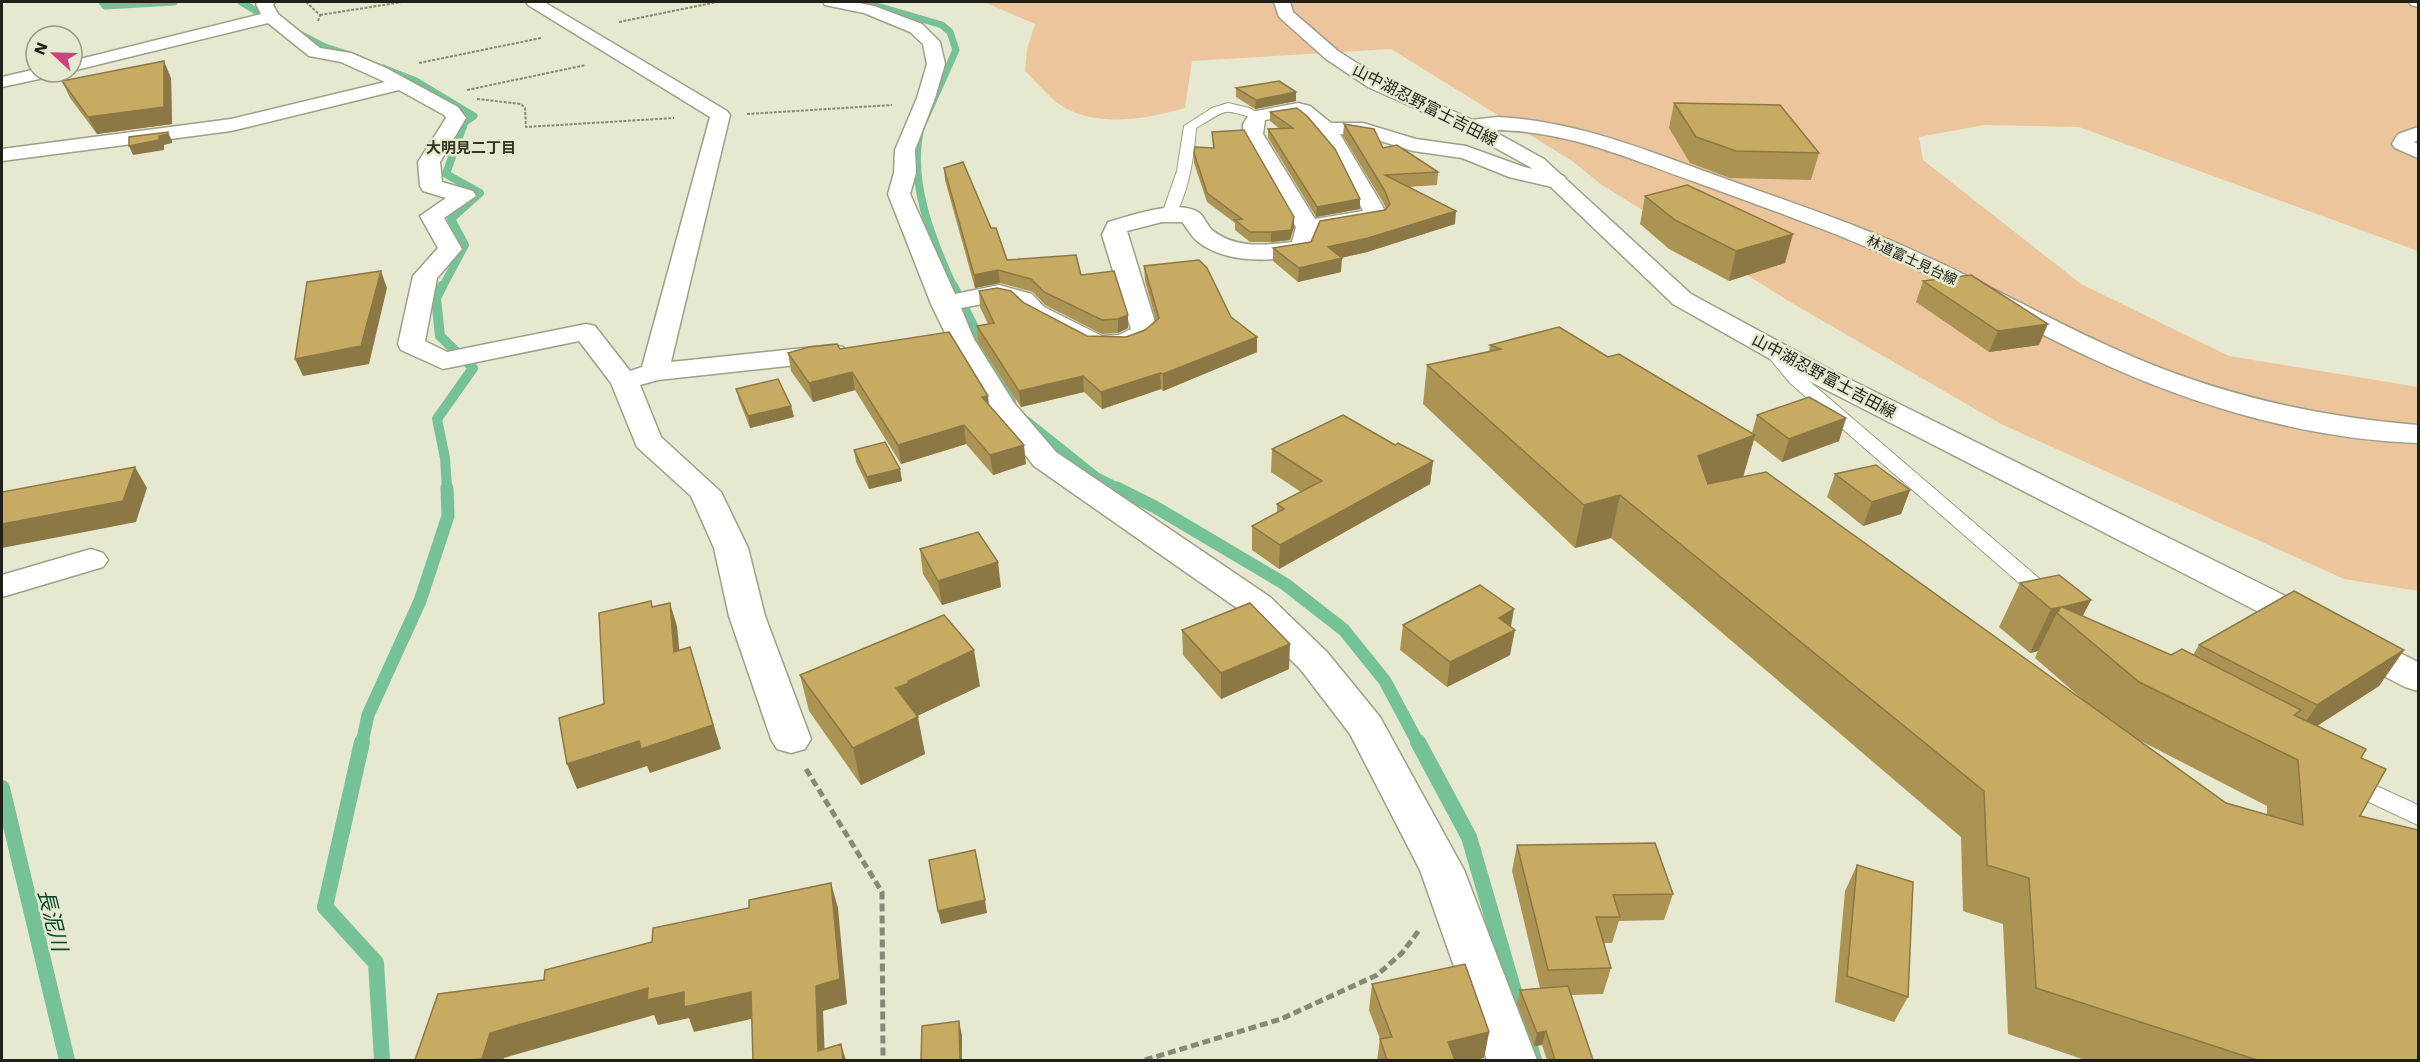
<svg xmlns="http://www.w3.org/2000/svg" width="2420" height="1062" viewBox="0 0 2420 1062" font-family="'Work Sans','Noto Sans JP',sans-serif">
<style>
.green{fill:#ecc59d}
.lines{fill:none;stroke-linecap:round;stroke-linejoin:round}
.stream-far4{stroke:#76c297;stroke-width:7}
.stream-far3{stroke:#76c297;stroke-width:8}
.stream-far2{stroke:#76c297;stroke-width:10}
.stream-far1{stroke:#76c297;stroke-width:13}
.stream{stroke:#76c297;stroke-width:16}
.lane-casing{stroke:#9d9f88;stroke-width:2}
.street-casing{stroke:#9d9f88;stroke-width:3}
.secondary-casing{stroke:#9d9f88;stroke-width:3}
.path-far1{stroke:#878977;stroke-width:2;stroke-dasharray:3 1.5;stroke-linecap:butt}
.path{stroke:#878977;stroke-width:5;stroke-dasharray:8 4;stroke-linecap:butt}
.lane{fill:#fff;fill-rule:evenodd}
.street{fill:#fff;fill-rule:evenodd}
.secondary{fill:#fff;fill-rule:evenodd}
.wall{fill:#ab9354;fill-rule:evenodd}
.shaded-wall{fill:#8b7845}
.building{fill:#c7ab62;stroke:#8b7845;stroke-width:1.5}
.labels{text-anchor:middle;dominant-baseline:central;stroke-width:5;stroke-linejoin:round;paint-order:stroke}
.far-street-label{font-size:14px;fill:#1f2017;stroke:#e6e9cf}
.far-neighbourhood-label{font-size:15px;font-weight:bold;fill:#333521;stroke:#e6e9cf}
.street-label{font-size:16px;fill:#1f2017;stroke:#e6e9cf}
.near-water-label{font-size:21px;font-style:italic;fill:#07462a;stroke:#e6e9cf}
</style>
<rect width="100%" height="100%" fill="#e6e9cf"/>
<path class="green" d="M 984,2 L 2418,2 L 2418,251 L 2079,127 L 1984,125 L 1919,137 L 1923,160 L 2081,284 L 2229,356 L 2418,387 L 2418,591 L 2344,579 L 2001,424 L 1797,306 L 1602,185 L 1572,161 L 1391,49 L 1192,61 L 1185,108 C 1148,119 1097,128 1062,106 C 1049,98 1037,82 1025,71 L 1027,49 L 1035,24 Z"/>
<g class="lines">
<g class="stream-far4">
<path d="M 102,2 L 105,6 L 174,2"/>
<path d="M 241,2 L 273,21"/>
<path d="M 863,2 L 942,25 L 950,32 L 956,50 L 921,128"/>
<path d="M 294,31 L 325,47 L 350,55"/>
<path d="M 383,68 L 416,81 L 474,116 L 465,122 L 463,128"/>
</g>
<g class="stream-far3">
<path d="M 921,126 C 907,180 932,240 954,288"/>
<path d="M 442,288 L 465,245 L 451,219 L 480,193 L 446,174 L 463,126"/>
</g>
<g class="stream-far2">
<path d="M 442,286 L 436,298 L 440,336 L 473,368 L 437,419 L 445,458 L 447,489"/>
<path d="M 953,286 L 1011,401"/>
<path d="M 1026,421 L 1096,477 L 1120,489"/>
</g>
<g class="stream-far1">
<path d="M 1117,488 L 1155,507 L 1285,584 L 1344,630 L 1385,681 L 1418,743"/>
<path d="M 362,743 L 368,715 L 420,601 L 448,516 L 447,488"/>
</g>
<g class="stream">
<path d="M 362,742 L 325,907 L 376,963 L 382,1060"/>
<path d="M 1418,742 L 1469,837 L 1534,1060"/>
<path d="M 2,788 L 67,1060"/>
</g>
<g class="lane-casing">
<g id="lane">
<path d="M 1228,103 L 1249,108 L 1264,116 L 1258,119 C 1219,109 1232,107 1196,128 C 1194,156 1189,192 1174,217 L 1164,217 L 1162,214 L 1177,171 L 1184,126 L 1212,108 Z"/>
<path d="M 1769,343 L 1775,345 L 1802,375 L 2056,593 L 2059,598 L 2056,603 L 2042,603 L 1790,383 L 1761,348 Z"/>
<path d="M 2348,773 L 2418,805 L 2418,825 L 2339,788 L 2336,782 L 2339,776 Z"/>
</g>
</g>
<g class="street-casing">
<g id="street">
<path d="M 258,2 L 275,2 L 273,5 L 278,14 L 320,48 L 351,53 L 386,68 L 458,107 L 466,118 L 440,162 L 442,182 L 473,191 L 476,196 L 444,218 L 462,249 L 437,278 L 425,341 L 447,352 L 586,324 L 595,326 L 630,371 L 642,367 L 710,117 L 528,5 L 526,2 L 544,2 L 727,111 L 730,115 L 671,362 L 833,345 L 843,347 L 847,353 L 843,359 L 833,361 L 658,380 L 640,385 L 661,437 L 721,492 L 748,548 L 765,616 L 811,739 L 805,749 L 791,753 L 777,749 L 771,739 L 729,616 L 714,548 L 691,496 L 637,447 L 611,383 L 579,341 L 443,369 L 401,350 L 398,344 L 413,276 L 438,248 L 420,216 L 446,198 L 423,191 L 420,186 L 418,162 L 446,118 L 444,115 L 399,90 L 231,131 L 2,161 L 2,149 L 231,119 L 385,82 L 341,62 L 309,56 L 268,23 L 72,71 L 72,61 L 261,14 L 256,4 Z"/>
<path d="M 823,2 L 854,2 L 874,6 L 922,24 L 940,42 L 945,64 L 935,98 L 915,150 L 916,173 L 910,194 L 955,294 L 999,285 L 1032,294 L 1044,307 L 1102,336 L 1119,335 L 1131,329 L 1102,235 L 1108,222 C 1130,216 1176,199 1198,212 C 1204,216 1207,225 1212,230 C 1235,249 1265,245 1292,242 L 1296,227 L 1243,134 L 1243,124 L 1251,112 L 1298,103 L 1310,106 L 1331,123 L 1363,123 L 1416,139 L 1466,146 L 1524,167 L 1564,176 L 1567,181 L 1564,186 L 1556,188 L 1509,177 L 1462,158 L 1413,151 L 1361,135 L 1340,134 L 1382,205 L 1387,216 L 1384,221 L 1318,232 L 1310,253 C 1275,262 1227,265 1197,241 C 1191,236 1187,228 1182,222 L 1162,222 L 1127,231 L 1158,332 C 1144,352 1110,355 1088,350 L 1026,317 L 1014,304 L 999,301 L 961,308 L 974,339 L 1014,403 L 1056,452 L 1270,597 L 1327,652 L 1380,717 L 1464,870 L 1537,1060 L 1487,1060 L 1420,870 L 1350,734 L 1301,670 L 1244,613 L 1034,466 L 988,407 L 948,339 L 931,304 L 888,194 L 894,173 L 895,150 L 917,98 L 927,64 L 923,44 L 910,32 L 864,13 L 825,5 ZM 1297,114 C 1329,135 1347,177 1363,211 L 1315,219 L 1263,134 L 1265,120 Z"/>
<path d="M 2409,2 L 2418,2 L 2418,7 L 2411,5 Z"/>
<path d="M 36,69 L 36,72 L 56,72 L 53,76 L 2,87 L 2,77 Z"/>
<path d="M 1498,117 C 1575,121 1643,149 1715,175 C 1784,200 1854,223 1921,254 C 1994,287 2064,328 2138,359 C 2229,397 2321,417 2418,425 L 2418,443 C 2306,439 2193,406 2091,358 C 2027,329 1966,292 1901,262 C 1835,232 1766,208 1698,183 C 1619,155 1554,124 1468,131 L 1461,129 L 1458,125 L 1461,121 Z"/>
<path d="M 2418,127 L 2418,140 L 2414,142 L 2418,144 L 2418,158 L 2395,148 L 2392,144 L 2398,134 Z"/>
<path d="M 91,549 L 103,553 L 108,560 L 103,567 L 2,597 L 2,575 Z"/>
</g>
</g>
<g class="secondary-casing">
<path id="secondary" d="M 1274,2 L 1290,2 L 1293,12 L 1338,51 L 1382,79 L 1475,121 L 1544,159 L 1691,294 L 1831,370 L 2418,662 L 2418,691 L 2405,687 L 1811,382 L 1673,304 L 1530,167 L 1461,129 L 1368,87 L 1326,59 L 1279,17 Z"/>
</g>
<g class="path-far1">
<path d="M 306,2 L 320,15 L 318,21"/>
<path d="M 320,15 L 402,2"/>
<path d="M 619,22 L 717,2"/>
<path d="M 419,63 L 541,38"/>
<path d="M 467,90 L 586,65"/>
<path d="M 477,99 L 521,104 L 525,108 L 526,127 L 674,118"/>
<path d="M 747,114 L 892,105"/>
</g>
<g class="path">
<path d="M 806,769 L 882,892 L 883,1060"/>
<path d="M 1145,1060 L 1281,1019 L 1377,975 L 1402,953 L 1420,929"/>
</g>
<use href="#lane" class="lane"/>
<use href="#street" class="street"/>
<use href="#secondary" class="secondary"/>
</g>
<g class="wall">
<path d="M 171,78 L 172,124 L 97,134 L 70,98 L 62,81 Z"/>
<path d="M 1236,88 L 1296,101 L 1255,109 L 1236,97 Z"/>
<path d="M 1674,103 L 1819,153 L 1811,180 L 1730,178 L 1690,163 L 1669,128 Z"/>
<path d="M 1297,108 L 1360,199 L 1360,209 L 1316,217 L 1268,138 L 1268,129 L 1280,129 L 1270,121 L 1270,112 Z"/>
<path d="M 1344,124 L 1383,148 L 1438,172 L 1437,185 L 1408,187 L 1455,224 L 1367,252 L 1341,258 L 1341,272 L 1298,282 L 1273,261 L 1273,248 L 1311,242 L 1386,209 L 1384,204 L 1343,136 Z"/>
<path d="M 1212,132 L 1294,217 L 1294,227 L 1290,240 L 1271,242 L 1250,242 L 1235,230 L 1235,223 L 1207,202 L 1194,163 L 1194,153 L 1213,148 Z"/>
<path d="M 944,168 L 991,228 L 1007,260 L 1081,275 L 1128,315 L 1128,328 L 1118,333 L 1102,334 L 1045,305 L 1033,292 L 1000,283 L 975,288 L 945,180 Z"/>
<path d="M 1645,196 L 1785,263 L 1729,281 L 1669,249 L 1640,224 Z"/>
<path d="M 1144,266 L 1231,317 L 1257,337 L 1257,352 L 1163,391 L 1161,389 L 1102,409 L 1084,392 L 1021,407 L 978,342 L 977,326 L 988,324 L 980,307 L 979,291 L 1024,303 L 1087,336 L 1126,337 L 1145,330 L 1156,321 L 1145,281 Z"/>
<path d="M 1923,281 L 2039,345 L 1989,352 L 1916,302 Z"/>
<path d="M 1490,345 L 1608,357 L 1752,433 L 1757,415 L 1846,418 L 1839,441 L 1782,462 L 1754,440 L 1743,477 L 2082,699 L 2035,658 L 2038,651 L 2030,653 L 1999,627 L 2020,583 L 2091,600 L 2082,616 L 2171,655 L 2193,655 L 2199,645 L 2404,650 L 2379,686 L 2317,726 L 2361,758 L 2360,816 L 2418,1060 L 2085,1060 L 2008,1034 L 2003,924 L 1963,911 L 1961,837 L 1611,538 L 1575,548 L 1423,404 L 1427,365 L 1489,352 ZM 2139,740 L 2267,806 L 2267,815 L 2226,803 Z"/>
<path d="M 840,349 L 989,406 L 1026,464 L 993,475 L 966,444 L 901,464 L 855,390 L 813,402 L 791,371 L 788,353 Z"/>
<path d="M 736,389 L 791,406 L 794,417 L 750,428 L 739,400 Z"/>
<path d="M 1395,445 L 1433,461 L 1430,484 L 1279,569 L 1252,550 L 1252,526 L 1277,513 L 1277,504 L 1301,492 L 1271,472 L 1272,449 Z"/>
<path d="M 854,450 L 900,469 L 902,481 L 869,489 L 856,462 Z"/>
<path d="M 1835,474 L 1910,490 L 1901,514 L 1863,526 L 1827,497 Z"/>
<path d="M 920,549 L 1001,587 L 942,605 L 923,574 Z"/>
<path d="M 1403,625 L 1511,627 L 1510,655 L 1447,687 L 1400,650 Z"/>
<path d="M 1182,630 L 1289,669 L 1221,699 L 1183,655 Z"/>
<path d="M 800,675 L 980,686 L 917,716 L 925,754 L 861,785 L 809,711 Z"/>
<path d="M 1517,845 L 1673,894 L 1664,920 L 1619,921 L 1612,943 L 1604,943 L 1611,968 L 1603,994 L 1571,995 L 1593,1060 L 1547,1060 L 1542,1045 L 1534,1046 L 1517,1003 L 1520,990 L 1540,988 L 1512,871 Z"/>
<path d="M 1857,865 L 1908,997 L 1894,1022 L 1835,1002 L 1845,891 Z"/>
<path d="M 1372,984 L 1489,1032 L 1484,1058 L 1473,1060 L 1377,1060 L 1380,1039 L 1369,1010 Z"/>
</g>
<g class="shaded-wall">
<path d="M 164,61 L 171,78 L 172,124 L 97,134 L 88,117 Z"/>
<path d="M 1296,92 L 1296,101 L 1255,109 L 1256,100 Z"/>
<path d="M 168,132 L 172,141 L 172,143 L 164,145 L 164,150 L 133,155 L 129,146 Z"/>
<path d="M 1360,199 L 1360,209 L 1316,217 L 1317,207 Z"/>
<path d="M 1456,211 L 1455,224 L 1367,252 L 1327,261 L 1328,247 Z"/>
<path d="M 1294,217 L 1294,227 L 1290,240 L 1271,242 L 1271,232 Z"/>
<path d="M 1793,234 L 1785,263 L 1729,281 L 1736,251 Z"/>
<path d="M 1342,258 L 1341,272 L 1298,282 L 1299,268 Z"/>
<path d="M 998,270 L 1000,283 L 975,288 L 974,275 Z"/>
<path d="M 381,271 L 387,288 L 369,364 L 303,376 L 295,359 Z"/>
<path d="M 1128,315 L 1128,328 L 1118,333 L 1118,319 Z"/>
<path d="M 2048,324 L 2039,345 L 1989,352 L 1998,331 Z"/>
<path d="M 1257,337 L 1257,352 L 1163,391 L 1163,374 Z"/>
<path d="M 852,372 L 855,390 L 813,402 L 809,383 Z"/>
<path d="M 1160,373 L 1161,389 L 1102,409 L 1101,392 Z"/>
<path d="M 1083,376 L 1084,392 L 1021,407 L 1019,391 Z"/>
<path d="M 988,396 L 990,415 L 982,397 Z"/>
<path d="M 791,406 L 794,417 L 750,428 L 748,416 Z"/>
<path d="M 1846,418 L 1839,441 L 1782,462 L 1789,439 Z"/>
<path d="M 964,425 L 966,444 L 901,464 L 898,445 Z"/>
<path d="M 1755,435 L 1743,477 L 1688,497 L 1698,456 Z"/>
<path d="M 1024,445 L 1026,464 L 993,475 L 990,455 Z"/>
<path d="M 1433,461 L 1430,484 L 1279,569 L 1280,545 Z"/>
<path d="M 135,467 L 147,488 L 136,522 L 2,548 L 2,524 Z"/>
<path d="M 900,469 L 902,481 L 869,489 L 867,477 Z"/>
<path d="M 1910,490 L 1901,514 L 1863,526 L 1872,502 Z"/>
<path d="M 1620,495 L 1611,538 L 1575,548 L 1584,505 Z"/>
<path d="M 998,562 L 1001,587 L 942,605 L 938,581 Z"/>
<path d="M 2091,600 L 2076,629 L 2062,607 Z"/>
<path d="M 670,603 L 677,626 L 682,676 L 674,652 Z"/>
<path d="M 2061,607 L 2057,613 L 2038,651 L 2030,653 L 2051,609 Z"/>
<path d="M 1514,609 L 1510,632 L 1515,630 L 1510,655 L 1447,687 L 1450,662 L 1499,618 Z"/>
<path d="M 1290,644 L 1289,669 L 1221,699 L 1221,673 Z"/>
<path d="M 690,647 L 721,749 L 650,773 L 647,766 L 577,789 L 567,764 Z"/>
<path d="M 974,650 L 980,686 L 915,717 L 918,717 L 925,754 L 861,785 L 853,748 L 896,688 L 908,681 Z"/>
<path d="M 2404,650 L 2379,686 L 2292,742 L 2317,705 Z"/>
<path d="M 831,883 L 838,908 L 847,1004 L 823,1011 L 825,1060 L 818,1051 L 816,986 Z"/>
<path d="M 985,900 L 987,913 L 941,924 L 938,911 Z"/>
<path d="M 648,988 L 684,992 L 751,992 L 760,1017 L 694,1032 L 689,1018 L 658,1025 L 654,1015 L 504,1058 L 503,1060 L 483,1060 L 482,1059 L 490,1033 Z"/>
<path d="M 959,1021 L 962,1035 L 962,1060 L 960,1060 Z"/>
<path d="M 1546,1031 L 1542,1045 L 1534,1046 L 1537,1033 Z"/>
<path d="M 1489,1032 L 1484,1058 L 1473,1060 L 1444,1060 L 1448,1042 Z"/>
<path d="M 841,1044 L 846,1060 L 843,1060 Z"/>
</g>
<g class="building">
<path d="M 164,61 L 164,107 L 88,117 L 62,81 Z"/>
<path d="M 1279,81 L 1296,92 L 1256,100 L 1236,88 Z"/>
<path d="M 1674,103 L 1780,105 L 1819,153 L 1736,151 L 1722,146 L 1696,137 Z"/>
<path d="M 1297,108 L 1307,116 L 1335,149 L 1360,199 L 1317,207 L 1268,129 L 1293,128 L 1270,112 Z"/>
<path d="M 1344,124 L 1374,129 L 1383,148 L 1397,145 L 1438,172 L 1385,175 L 1456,211 L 1368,238 L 1328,247 L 1342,258 L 1299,268 L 1273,248 L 1311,242 L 1320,221 L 1385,210 L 1390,204 L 1385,191 Z"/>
<path d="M 1244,130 L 1294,217 L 1291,230 L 1271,232 L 1250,232 L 1235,220 L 1242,219 L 1207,193 L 1194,153 L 1195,147 L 1214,148 L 1212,132 Z"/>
<path d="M 168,132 L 168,134 L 159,136 L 159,140 L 129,146 L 129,137 Z"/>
<path d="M 963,162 L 991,228 L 996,228 L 1007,260 L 1076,255 L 1081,275 L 1114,271 L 1128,315 L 1118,319 L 1102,320 L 1044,292 L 1031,279 L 998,270 L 974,275 L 944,168 Z"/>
<path d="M 1687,185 L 1793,234 L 1736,251 L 1675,220 L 1645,196 Z"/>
<path d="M 1199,260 L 1207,268 L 1231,317 L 1257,337 L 1163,374 L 1160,373 L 1101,392 L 1083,376 L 1019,391 L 977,326 L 994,323 L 979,291 L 997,288 L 1011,291 L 1024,303 L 1087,336 L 1126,337 L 1145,330 L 1159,318 L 1144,266 Z"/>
<path d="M 381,271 L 361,346 L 295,359 L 307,282 Z"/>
<path d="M 1971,275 L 2048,324 L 1998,331 L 1923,281 Z"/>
<path d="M 1559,327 L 1608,357 L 1619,354 L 1755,435 L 1698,456 L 1708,484 L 1766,472 L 2226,803 L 2303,825 L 2298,760 L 2139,682 L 2057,613 L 2061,607 L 2051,609 L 2020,583 L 2059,575 L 2091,600 L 2062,607 L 2171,655 L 2182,649 L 2301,710 L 2294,715 L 2366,749 L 2361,758 L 2386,769 L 2360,816 L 2418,830 L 2418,1060 L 2257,1060 L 2036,988 L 2029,878 L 1987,865 L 1984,791 L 1620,495 L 1584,505 L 1427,365 L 1501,349 L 1490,345 Z"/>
<path d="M 949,332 L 988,396 L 982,397 L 1024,445 L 990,455 L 964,425 L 898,445 L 852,372 L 809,383 L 788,353 L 809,347 L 837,344 L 840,349 Z"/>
<path d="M 778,379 L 791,406 L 748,416 L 736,389 Z"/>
<path d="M 1809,397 L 1846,418 L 1789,439 L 1757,415 Z"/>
<path d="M 1343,415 L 1395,445 L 1398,443 L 1433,461 L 1280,545 L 1252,526 L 1284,509 L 1277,504 L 1322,481 L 1272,449 Z"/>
<path d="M 885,442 L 900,469 L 867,477 L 854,450 Z"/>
<path d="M 1876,465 L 1910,490 L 1872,502 L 1835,474 Z"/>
<path d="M 135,467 L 123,501 L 2,524 L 2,492 Z"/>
<path d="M 978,532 L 998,562 L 938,581 L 920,549 Z"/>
<path d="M 1480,585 L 1514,609 L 1499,618 L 1515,630 L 1450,662 L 1403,625 Z"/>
<path d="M 2294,591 L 2404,650 L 2317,705 L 2199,645 Z"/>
<path d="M 651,601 L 652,607 L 670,603 L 674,652 L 690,647 L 713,725 L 641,749 L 639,741 L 567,764 L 559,718 L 604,704 L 599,613 Z"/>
<path d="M 1250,603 L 1290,644 L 1221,673 L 1182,630 Z"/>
<path d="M 944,615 L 974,650 L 908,681 L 909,683 L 896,688 L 918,717 L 853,748 L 800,675 Z"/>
<path d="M 1655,843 L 1673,894 L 1613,895 L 1620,917 L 1596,917 L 1611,968 L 1548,970 L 1517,845 Z"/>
<path d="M 975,850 L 985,900 L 938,911 L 929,860 Z"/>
<path d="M 1857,865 L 1913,882 L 1908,997 L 1847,976 Z"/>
<path d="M 831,883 L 840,979 L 816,986 L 818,1051 L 841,1044 L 843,1060 L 753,1060 L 751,992 L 684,1007 L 684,992 L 647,1000 L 648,988 L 490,1033 L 482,1059 L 468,1060 L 415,1060 L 438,994 L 544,980 L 545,970 L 652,942 L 653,928 L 749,908 L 749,900 Z"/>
<path d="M 1465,964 L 1489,1032 L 1448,1042 L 1455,1060 L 1387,1060 L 1380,1039 L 1392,1037 L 1372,984 Z"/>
<path d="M 1568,986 L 1593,1060 L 1555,1060 L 1546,1031 L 1537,1033 L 1520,990 Z"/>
<path d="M 959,1021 L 960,1060 L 921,1060 L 922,1026 Z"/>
</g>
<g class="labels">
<g class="far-street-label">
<text transform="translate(1912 260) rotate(25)">林道富士見台線</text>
</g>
<g class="far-neighbourhood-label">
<text x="471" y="148">大明見二丁目</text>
</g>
<g class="street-label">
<text transform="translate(1425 105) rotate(27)">山中湖忍野富士吉田線</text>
<text transform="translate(1824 376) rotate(28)">山中湖忍野富士吉田線</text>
</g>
<g class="near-water-label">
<text transform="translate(53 920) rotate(76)">長泥川</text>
</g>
</g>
<rect width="2420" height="1062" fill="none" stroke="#1f2017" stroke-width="6"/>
<g transform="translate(54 54) rotate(292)"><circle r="28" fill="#e6e9cf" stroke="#969985" stroke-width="1.5"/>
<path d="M0-4.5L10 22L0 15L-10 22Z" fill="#cc437d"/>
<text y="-9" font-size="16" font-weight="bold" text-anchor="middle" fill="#1f2017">N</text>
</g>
</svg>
